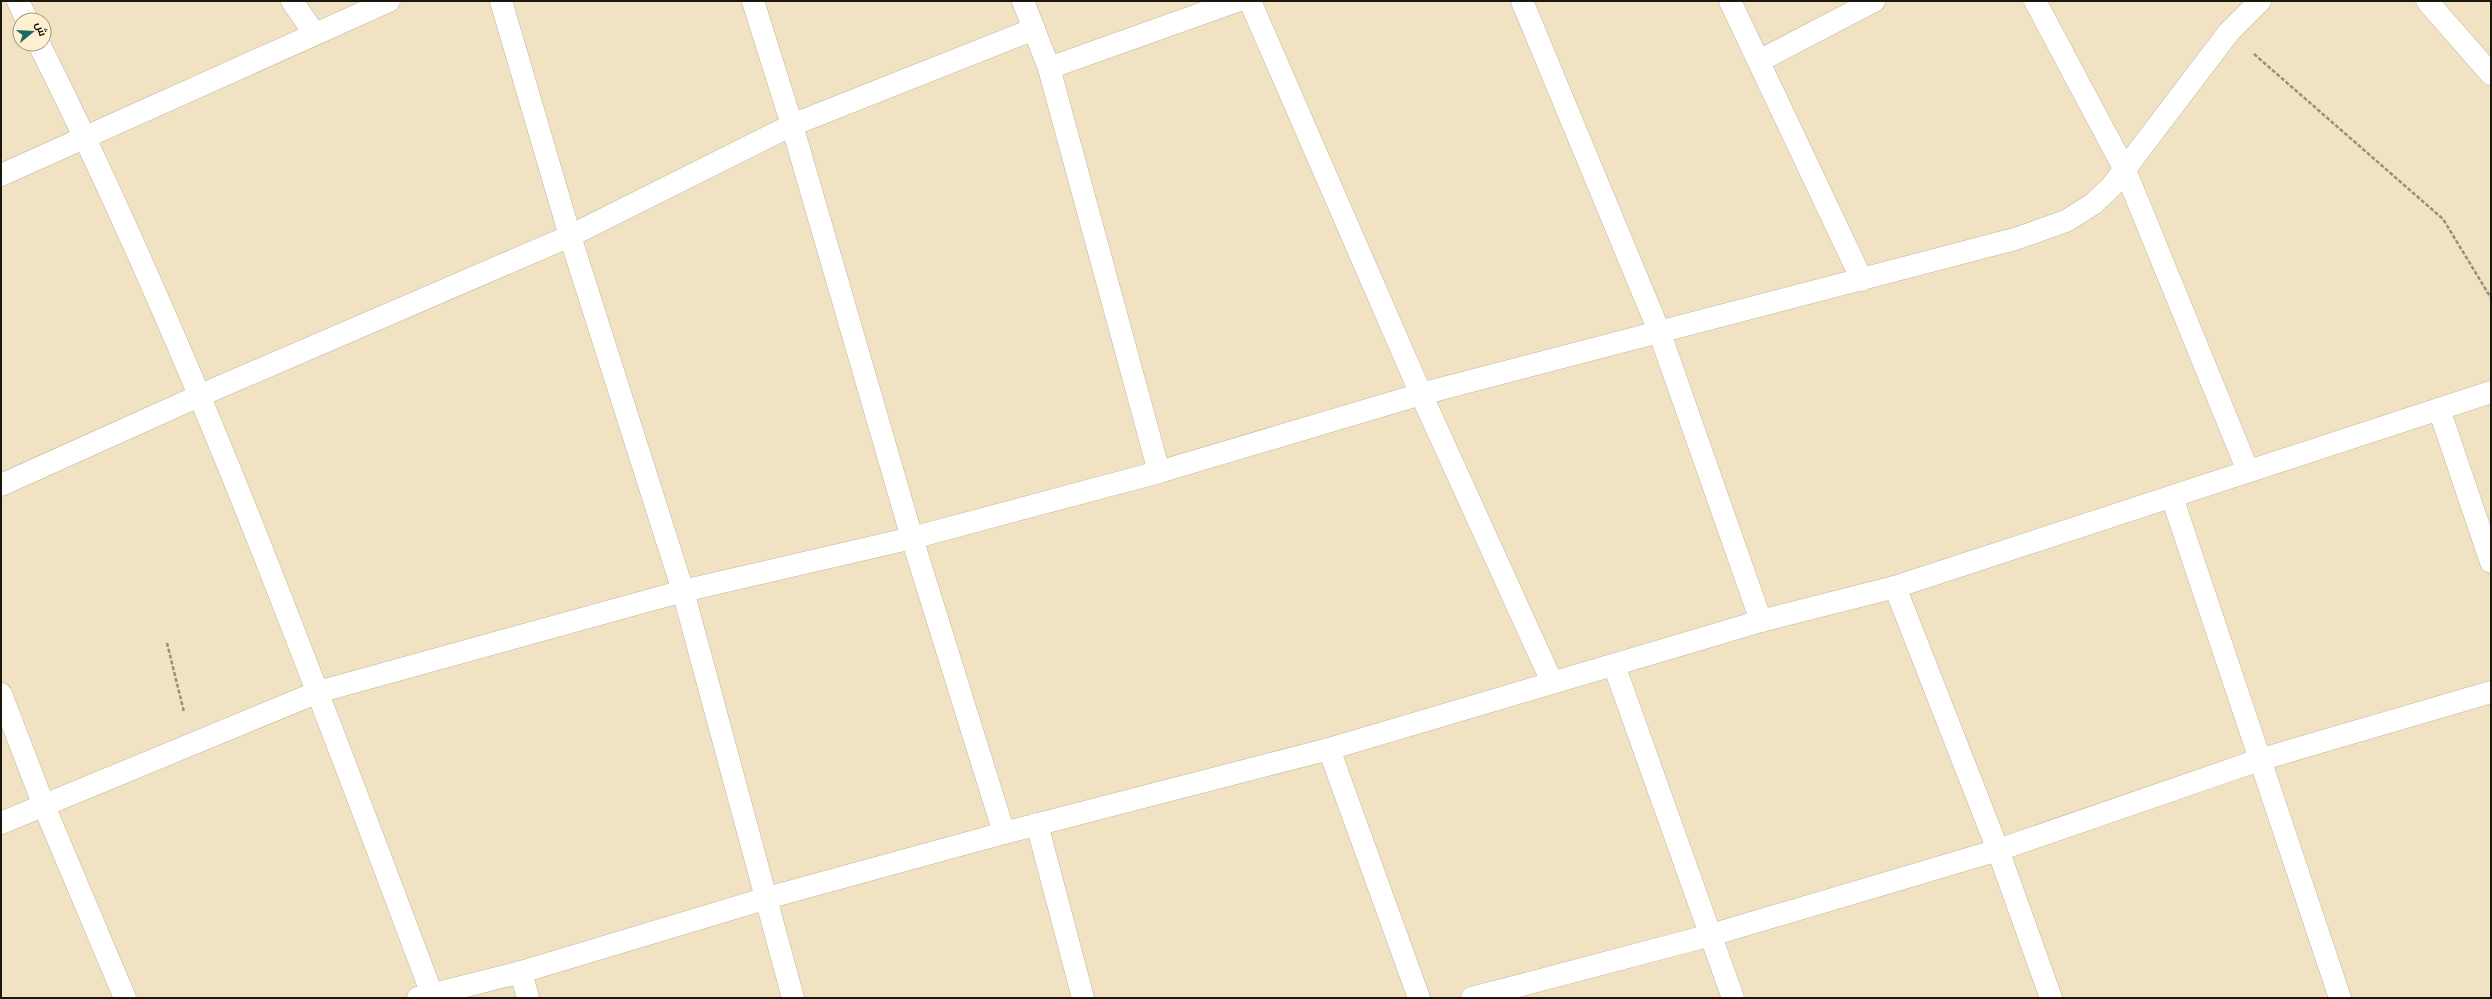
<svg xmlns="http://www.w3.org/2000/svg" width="2492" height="999" viewBox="0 0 2492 999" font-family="'Roboto Serif',Cairo,serif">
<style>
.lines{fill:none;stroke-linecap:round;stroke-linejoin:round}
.minor-casing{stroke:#c3b598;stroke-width:23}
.path{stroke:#998e78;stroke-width:2.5;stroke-dasharray:4 2;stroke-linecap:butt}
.minor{stroke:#fff;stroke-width:22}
</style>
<rect width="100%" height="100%" fill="#f1e2c4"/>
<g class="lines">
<g class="minor-casing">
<g id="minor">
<path d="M 18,1 L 27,20"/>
<path d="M 292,1 L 314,33"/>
<path d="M 501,1 L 570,236 L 683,591 L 793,998"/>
<path d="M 753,1 L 792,125 L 912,538 L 1004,833"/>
<path d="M 1023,1 L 1049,68 L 1159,472"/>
<path d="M 1250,1 L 1421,394 L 1552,682"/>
<path d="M 1522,1 L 1659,331 L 1761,621"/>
<path d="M 1730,1 L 1862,280"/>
<path d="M 2035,1 L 2125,170 L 2248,471"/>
<path d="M 2427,1 L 2491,74"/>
<path d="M 39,44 C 193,351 311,674 432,994"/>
<path d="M 1759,61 L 1874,1"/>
<path d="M 1049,68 L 1237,1"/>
<path d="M 1,175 L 389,1"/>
<path d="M 2439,409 L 2491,562"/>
<path d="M 1,485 L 201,395 L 570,236 L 792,125 L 1034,29"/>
<path d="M 2172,497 L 2340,998"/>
<path d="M 1895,587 L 1998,850 L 2051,998"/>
<path d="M 1614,665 L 1733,998"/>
<path d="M 1,694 L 44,806 L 125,998"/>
<path d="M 1329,749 L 1419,998"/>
<path d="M 1,823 L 318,692 L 683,591 L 912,538 L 1159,472 L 1421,394 L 2015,239 L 2066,221 L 2093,204 L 2112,186 L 2229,32 L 2260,1"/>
<path d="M 1037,824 L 1083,998"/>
<path d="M 521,972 L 528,998"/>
<path d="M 418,998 L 521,972 L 767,898 L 1004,833 L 1329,749 L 1761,621 L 1895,587 L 2491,392"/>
<path d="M 1472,998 L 1711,935 L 1998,850 L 2259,760 L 2491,692"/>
</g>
</g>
<g class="path">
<path d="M 2254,54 L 2443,219 L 2491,298"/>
<path d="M 167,643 L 184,712"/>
</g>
<use href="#minor" class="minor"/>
</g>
<rect width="2492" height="999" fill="none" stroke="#1c170c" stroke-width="4"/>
<g transform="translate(32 32) rotate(72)"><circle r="19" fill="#fef0d1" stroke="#a49982"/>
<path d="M0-3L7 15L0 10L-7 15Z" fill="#206962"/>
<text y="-6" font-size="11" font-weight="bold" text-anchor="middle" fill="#1c170c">ش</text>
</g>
</svg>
